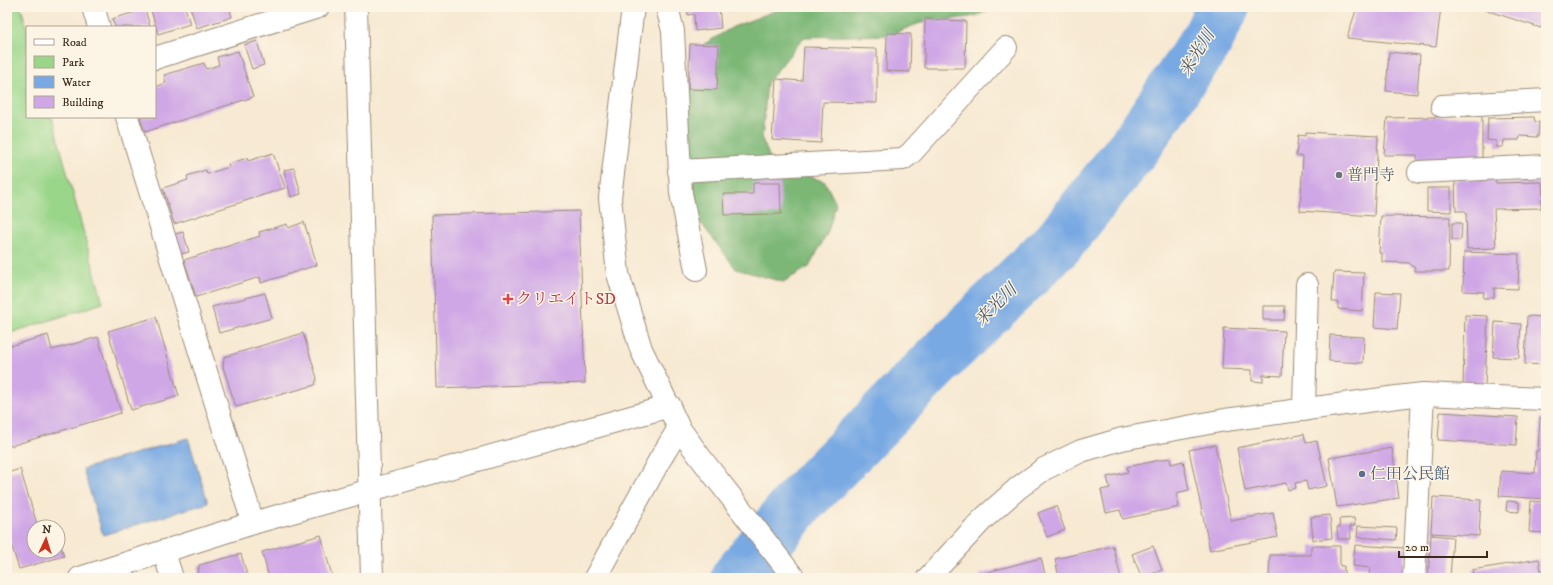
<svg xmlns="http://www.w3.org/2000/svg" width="1553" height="585" viewBox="0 0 1553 585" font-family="'IM FELL DW Pica','Noto Serif JP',serif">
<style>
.green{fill:#9ad68a;stroke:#6a8054}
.forest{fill:#7bb776;stroke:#5b704a}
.water{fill:#78a9e3;stroke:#5a6a80}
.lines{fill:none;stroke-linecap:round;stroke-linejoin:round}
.river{stroke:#78a9e3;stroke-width:53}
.building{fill:#cfa7e6}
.minor-casing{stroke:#998a78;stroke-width:24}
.minor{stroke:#fff;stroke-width:22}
.worship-dot{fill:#6b7280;stroke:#fcf5e5;stroke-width:1.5}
.health-dot{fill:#e0444e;stroke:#fcf5e5;stroke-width:1.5}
.service-dot{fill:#5c6f8a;stroke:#fcf5e5;stroke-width:1.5}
.labels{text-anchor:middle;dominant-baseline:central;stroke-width:3;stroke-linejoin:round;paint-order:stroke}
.worship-label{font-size:16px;fill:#5b616d;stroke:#fcf5e5;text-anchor:start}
.health-label{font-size:16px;fill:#be3a42;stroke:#fcf5e5;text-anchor:start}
.service-label{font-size:16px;fill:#4e5e75;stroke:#fcf5e5;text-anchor:start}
.water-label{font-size:17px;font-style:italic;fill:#505663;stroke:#fcf5e5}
</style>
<rect width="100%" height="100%" fill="#fcf5e5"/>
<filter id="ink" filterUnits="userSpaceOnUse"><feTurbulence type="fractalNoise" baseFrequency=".025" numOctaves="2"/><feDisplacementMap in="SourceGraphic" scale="8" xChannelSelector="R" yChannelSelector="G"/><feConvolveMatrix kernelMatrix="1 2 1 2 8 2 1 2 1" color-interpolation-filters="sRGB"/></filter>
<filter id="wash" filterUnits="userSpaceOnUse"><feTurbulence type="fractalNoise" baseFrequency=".012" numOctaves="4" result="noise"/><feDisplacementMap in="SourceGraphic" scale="16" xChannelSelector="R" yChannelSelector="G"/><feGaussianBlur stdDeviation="0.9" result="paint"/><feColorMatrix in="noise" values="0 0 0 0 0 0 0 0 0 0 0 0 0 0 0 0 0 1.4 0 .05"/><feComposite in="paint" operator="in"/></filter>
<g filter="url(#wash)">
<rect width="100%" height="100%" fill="#f7e9d2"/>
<path class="green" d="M 7,7 L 21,7 L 27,28 L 27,117 L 52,117 L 103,303 L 7,334 Z"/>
<path class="forest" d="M 785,7 L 994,7 L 977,16 L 920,23 L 889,35 L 804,37 L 767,83 L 762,139 L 772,163 L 825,182 L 836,204 L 827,234 L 809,267 L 783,282 L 736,269 L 692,211 L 688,122 L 691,52 L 733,27 Z"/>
<path class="water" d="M 188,438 L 208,503 L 103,535 L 83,469 Z"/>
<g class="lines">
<path class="river" d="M 737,578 L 797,504 L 948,350 L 1059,242 L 1134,147 L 1207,40 L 1223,7"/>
</g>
<g id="blocks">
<g class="building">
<path d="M 150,7 L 185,7 L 190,24 L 158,34 Z"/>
<path d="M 190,7 L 229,7 L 232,17 L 197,28 Z"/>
<path d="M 687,7 L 719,7 L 721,28 L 695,31 L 694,14 L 688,15 Z"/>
<path d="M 726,7 L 749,7 L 749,8 L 726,11 Z"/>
<path d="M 1357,7 L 1441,7 L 1436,47 L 1347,38 Z"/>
<path d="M 1476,7 L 1546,7 L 1546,13 L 1541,28 Z"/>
<path d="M 145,9 L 150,27 L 115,27 L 112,19 Z"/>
<path d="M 925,19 L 966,21 L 965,68 L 924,68 Z"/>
<path d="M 887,33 L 911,34 L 910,72 L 886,71 Z"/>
<path d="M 257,41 L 264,65 L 252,69 L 244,45 Z"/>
<path d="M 690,44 L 719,45 L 717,90 L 688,89 Z"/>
<path d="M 804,47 L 877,49 L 877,103 L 823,102 L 821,143 L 772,140 L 776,79 L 802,81 Z"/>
<path d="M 238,51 L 253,97 L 145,132 L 140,117 L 155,117 L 155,87 L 166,83 L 164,75 L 204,63 L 206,69 L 219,65 L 217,57 Z"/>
<path d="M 1389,52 L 1420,55 L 1417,94 L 1386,91 Z"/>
<path d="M 1482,116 L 1482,159 L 1417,161 L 1417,155 L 1384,155 L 1387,118 Z"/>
<path d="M 1534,117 L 1535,122 L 1539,122 L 1538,137 L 1520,136 L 1519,140 L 1504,140 L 1503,147 L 1496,147 L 1496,141 L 1487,140 L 1488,118 Z"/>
<path d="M 1305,132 L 1378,136 L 1374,216 L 1300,211 L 1303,156 L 1296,156 L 1298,135 L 1305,136 Z"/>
<path d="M 273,153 L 285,188 L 174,224 L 163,188 L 188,180 L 187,176 L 206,170 L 207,174 L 229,167 L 228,164 L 247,158 L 248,161 Z"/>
<path d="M 294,168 L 301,194 L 291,197 L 284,170 Z"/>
<path d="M 1496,178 L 1496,183 L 1542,182 L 1543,200 L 1541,200 L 1541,208 L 1494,209 L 1496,248 L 1467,249 L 1466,211 L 1456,211 L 1455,180 Z"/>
<path d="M 753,183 L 780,183 L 781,214 L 724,215 L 723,194 L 753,194 Z"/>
<path d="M 1427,188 L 1451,188 L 1451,212 L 1427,211 Z"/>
<path d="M 579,211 L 585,383 L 437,388 L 432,215 Z"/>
<path d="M 1381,216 L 1450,217 L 1449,271 L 1415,271 L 1415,268 L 1409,263 L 1382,262 L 1382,253 L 1379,253 Z"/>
<path d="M 304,222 L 317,265 L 261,283 L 260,277 L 196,297 L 184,260 L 260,236 L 259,232 L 287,224 L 288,228 Z"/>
<path d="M 1452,223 L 1462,223 L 1461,240 L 1452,240 Z"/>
<path d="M 183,232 L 189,252 L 181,254 L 175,234 Z"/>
<path d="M 1464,252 L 1519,254 L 1518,289 L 1494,288 L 1494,298 L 1483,298 L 1484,292 L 1463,291 Z"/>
<path d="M 1334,272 L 1364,273 L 1362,311 L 1338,309 L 1338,302 L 1332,302 Z"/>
<path d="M 1376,292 L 1400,293 L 1397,329 L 1374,327 Z"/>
<path d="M 265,293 L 272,318 L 219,333 L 212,307 Z"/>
<path d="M 1263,306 L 1285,306 L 1284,320 L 1263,320 Z"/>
<path d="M 1465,315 L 1488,316 L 1485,386 L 1463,385 Z"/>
<path d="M 1527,316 L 1546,317 L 1546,365 L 1525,364 Z"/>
<path d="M 156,317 L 179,396 L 131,410 L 108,331 Z"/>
<path d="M 1495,322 L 1521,324 L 1519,358 L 1493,357 Z"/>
<path d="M 1224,328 L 1284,331 L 1282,376 L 1263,375 L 1263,382 L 1252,381 L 1252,370 L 1222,369 Z"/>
<path d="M 303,333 L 317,378 L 315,385 L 236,407 L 223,367 L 224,357 Z"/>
<path d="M 48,335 L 52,350 L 98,337 L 121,413 L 7,447 L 7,347 Z"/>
<path d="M 1330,335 L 1364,337 L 1363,363 L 1329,361 Z"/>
<path d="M 1440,412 L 1518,417 L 1516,445 L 1438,440 Z"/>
<path d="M 1540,417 L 1546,418 L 1546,499 L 1499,496 L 1501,471 L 1535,473 L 1536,451 L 1538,451 Z"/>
<path d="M 1304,434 L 1306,443 L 1317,441 L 1327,486 L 1308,490 L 1306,481 L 1295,483 L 1296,488 L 1288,490 L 1286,483 L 1245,491 L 1237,448 Z"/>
<path d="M 1215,445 L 1231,521 L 1273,513 L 1278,537 L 1210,550 L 1189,450 Z"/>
<path d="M 1392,448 L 1399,498 L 1337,507 L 1329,458 Z"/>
<path d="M 1170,458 L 1171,464 L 1183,461 L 1189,490 L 1176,493 L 1179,507 L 1123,519 L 1120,510 L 1106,513 L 1101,490 L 1110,488 L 1107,477 L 1128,472 L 1127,467 Z"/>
<path d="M 20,469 L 38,527 L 34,527 L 34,551 L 58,551 L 58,536 L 64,556 L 19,569 L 7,531 L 7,473 Z"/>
<path d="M 1433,497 L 1481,500 L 1479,536 L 1431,533 Z"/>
<path d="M 1507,501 L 1519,502 L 1519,512 L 1506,511 Z"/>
<path d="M 1531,501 L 1546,502 L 1546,533 L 1529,532 Z"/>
<path d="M 1056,506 L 1065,530 L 1047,537 L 1038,513 Z"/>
<path d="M 1330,515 L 1332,538 L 1313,540 L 1311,517 Z"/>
<path d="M 1354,518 L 1355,526 L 1350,526 L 1351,539 L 1338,539 L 1337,527 L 1340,527 L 1339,519 Z"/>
<path d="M 1358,526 L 1397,528 L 1396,540 L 1357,537 Z"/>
<path d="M 321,535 L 332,576 L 324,578 L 269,578 L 262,552 Z"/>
<path d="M 1431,535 L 1453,537 L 1450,578 L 1428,578 Z"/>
<path d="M 1355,545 L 1405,548 L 1403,578 L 1369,578 L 1370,568 L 1353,566 Z"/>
<path d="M 1113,546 L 1121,578 L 1059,578 L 1055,559 Z"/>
<path d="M 1153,546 L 1162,570 L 1142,578 L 1132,554 Z"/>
<path d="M 1311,546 L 1340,546 L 1340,566 L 1344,566 L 1344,578 L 1269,578 L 1270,555 L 1311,555 Z"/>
<path d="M 241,554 L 248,578 L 190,578 L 198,575 L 199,565 Z"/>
<path d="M 1041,558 L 1046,578 L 981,578 L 980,574 Z"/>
<path d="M 1539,559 L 1542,578 L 1474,578 L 1472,570 Z"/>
</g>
</g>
</g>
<g filter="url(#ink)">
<use href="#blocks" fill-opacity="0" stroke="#998a78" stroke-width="1"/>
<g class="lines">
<g class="minor-casing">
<g id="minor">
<path d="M 93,7 L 99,27"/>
<path d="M 356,7 L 372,578"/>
<path d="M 633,7 L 610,198 L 618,274 L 641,349 L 679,428 L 700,457 L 794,578"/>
<path d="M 667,7 L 673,31 L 681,193 L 696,270"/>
<path d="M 155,58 L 318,7"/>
<path d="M 1442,106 L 1546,100"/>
<path d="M 127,117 L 253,523"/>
<path d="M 679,171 L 903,159 L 911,153 L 1006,48"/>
<path d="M 1419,172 L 1546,166"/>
<path d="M 1304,410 L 1307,285"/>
<path d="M 164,552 L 172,578"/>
<path d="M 80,578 L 253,523 L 670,406"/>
<path d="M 595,578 L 659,461 L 679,428"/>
<path d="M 928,578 L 983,519 L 1018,488 L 1044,469 L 1081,451 L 1122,439 L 1225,420 L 1397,397 L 1423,394 L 1546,399"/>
<path d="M 1414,578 L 1423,394"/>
</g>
</g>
<use href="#minor" class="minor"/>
</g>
</g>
<circle class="worship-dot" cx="1339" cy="175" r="4"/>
<path class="health-dot" d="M506 293h4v4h4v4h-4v4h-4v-4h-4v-4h4z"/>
<circle class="service-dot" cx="1362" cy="474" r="4"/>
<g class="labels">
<g class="worship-label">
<text x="1347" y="175">普門寺</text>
</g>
<g class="health-label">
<text x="516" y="299">クリエイトSD</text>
</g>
<g class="service-label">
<text x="1370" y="474">仁田公民館</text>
</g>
<g class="water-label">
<text transform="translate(1197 53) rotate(-58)">来光川</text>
<text transform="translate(996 305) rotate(-45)">来光川</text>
</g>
</g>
<rect width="1553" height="585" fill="none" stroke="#fcf5e5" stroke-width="24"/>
<rect x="26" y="26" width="130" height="92" fill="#fcf5e5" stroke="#afa495"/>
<rect x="34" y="39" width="20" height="6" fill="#ffffff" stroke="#afa495"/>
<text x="62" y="46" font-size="12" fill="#3b2a1e">Road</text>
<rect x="34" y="56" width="20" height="12" fill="#9ad68a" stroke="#afa495"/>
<text x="62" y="66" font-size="12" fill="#3b2a1e">Park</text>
<rect x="34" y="76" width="20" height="12" fill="#78a9e3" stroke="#afa495"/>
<text x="62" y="86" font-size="12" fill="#3b2a1e">Water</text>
<rect x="34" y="96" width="20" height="12" fill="#cfa7e6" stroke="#afa495"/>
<text x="62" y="106" font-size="12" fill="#3b2a1e">Building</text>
<g transform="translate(46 539) rotate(4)"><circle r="19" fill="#fcf5e5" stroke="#afa495"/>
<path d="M0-3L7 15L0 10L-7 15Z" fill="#c8321e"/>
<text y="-6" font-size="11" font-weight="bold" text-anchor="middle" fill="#3b2a1e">N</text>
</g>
<path d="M1399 551v6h88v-6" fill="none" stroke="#3b2a1e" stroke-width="2"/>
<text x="1405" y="551" font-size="12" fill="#3b2a1e" stroke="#fcf5e5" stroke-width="3" paint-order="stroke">20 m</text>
</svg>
